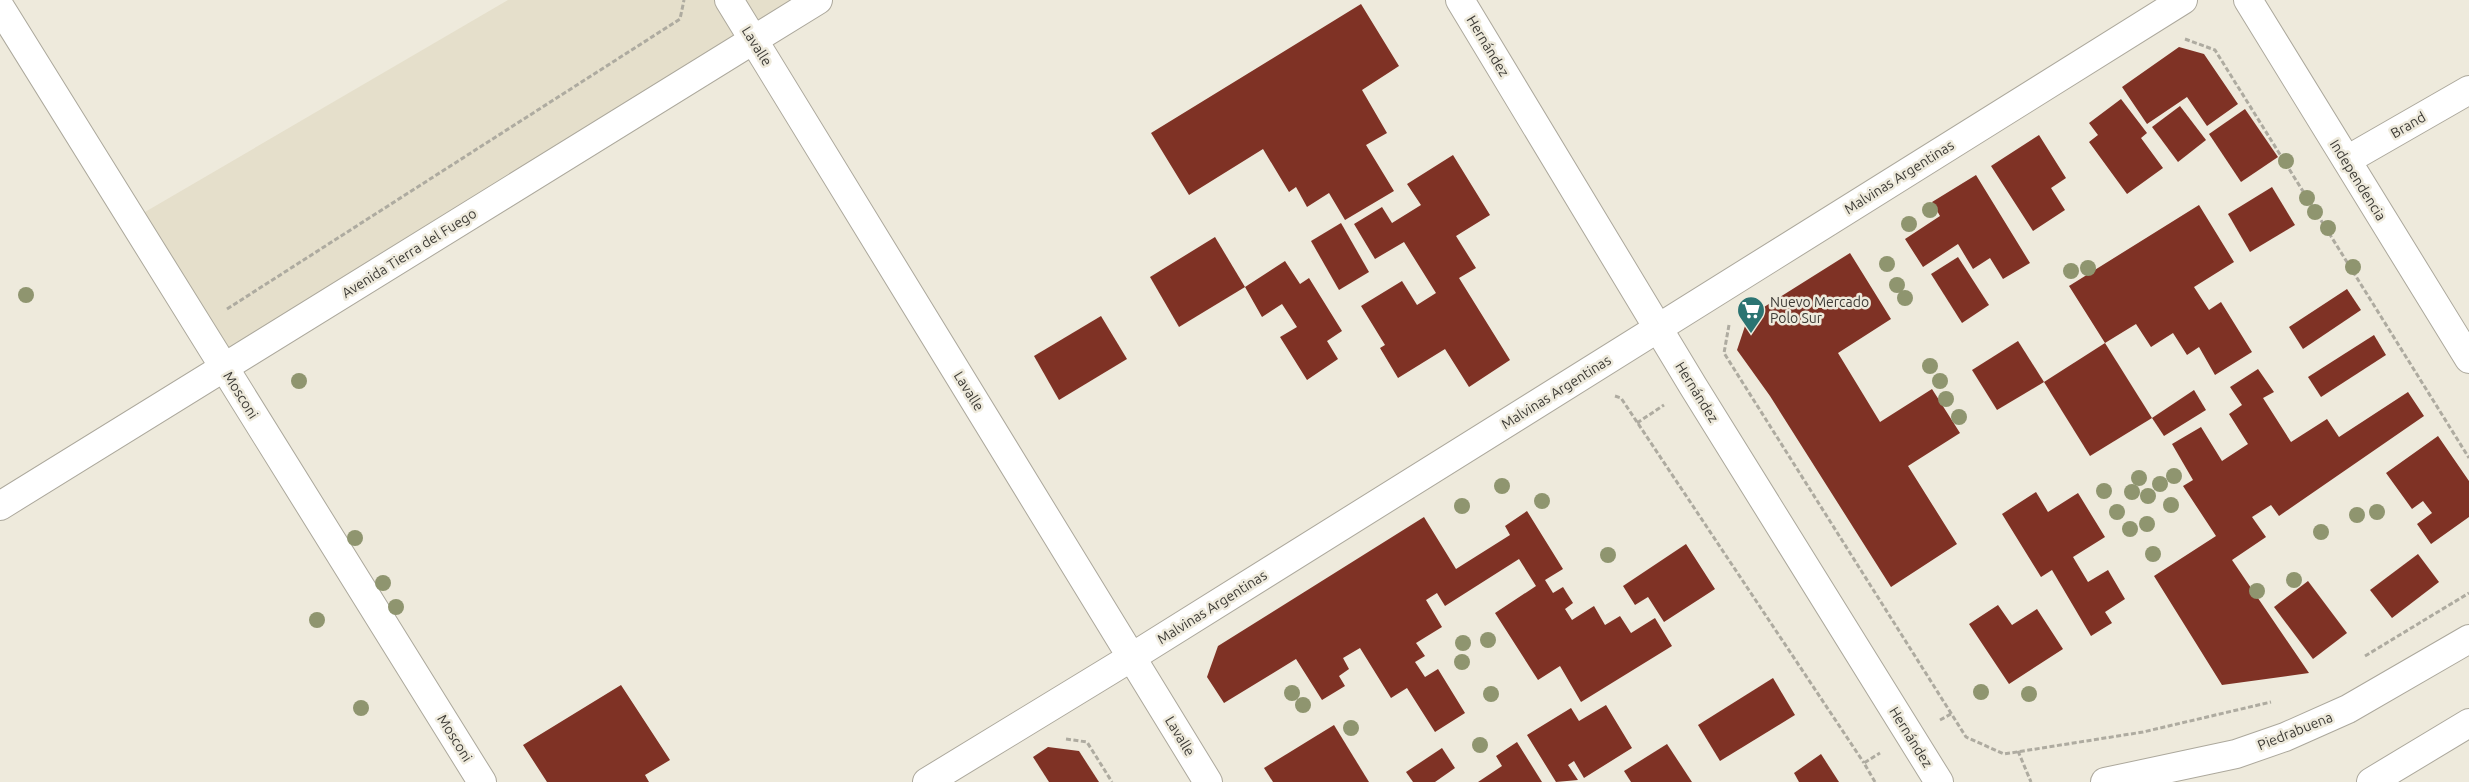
<svg xmlns="http://www.w3.org/2000/svg" width="2469" height="782" viewBox="0 0 2469 782" font-family="Ubuntu,sans-serif">
<style>
.built{fill:#e5dfcb}
.building{fill:#7f3225}
.lines{fill:none;stroke-linecap:round;stroke-linejoin:round}
.minor-casing{stroke:#aca89c;stroke-width:30}
.path{stroke:#aeaba0;stroke-width:3;stroke-dasharray:5 2.5;stroke-linecap:butt}
.minor{stroke:#fff;stroke-width:28}
.tree{fill:#8f956f}
.labels{text-anchor:middle;dominant-baseline:central;stroke-width:5;stroke-linejoin:round;paint-order:stroke}
.street-label{font-size:14px;fill:#3c3a35;stroke:#eeeadc}
.poi-label{font-size:14px;fill:#3c3a35;stroke:#eeeadc;text-anchor:start}
</style>
<rect width="100%" height="100%" fill="#eeeadc"/>
<path class="built" d="M 508,0 L 818,0 L 224,368 L 133,219 Z"/>
<g class="building">
<path d="M 1361,4 L 1399,66 L 1362,90 L 1387,133 L 1366,145 L 1394,191 L 1345,220 L 1329,193 L 1307,207 L 1296,187 L 1289,192 L 1263,149 L 1189,195 L 1151,133 Z"/>
<path d="M 2179,47 L 2204,54 L 2238,104 L 2207,126 L 2187,97 L 2147,124 L 2122,87 Z"/>
<path d="M 2121,99 L 2147,133 L 2141,138 L 2163,168 L 2127,194 L 2089,142 L 2098,135 L 2089,123 Z"/>
<path d="M 2180,106 L 2206,140 L 2178,162 L 2152,127 Z"/>
<path d="M 2245,109 L 2278,157 L 2241,182 L 2209,134 Z"/>
<path d="M 2039,135 L 2066,178 L 2051,188 L 2065,210 L 2033,231 L 1991,166 Z"/>
<path d="M 1453,155 L 1490,215 L 1456,236 L 1476,268 L 1459,278 L 1510,360 L 1469,387 L 1445,349 L 1398,378 L 1380,348 L 1385,345 L 1361,306 L 1402,281 L 1417,305 L 1436,293 L 1404,242 L 1375,259 L 1354,224 L 1382,207 L 1392,223 L 1421,205 L 1407,184 Z"/>
<path d="M 1976,175 L 2030,263 L 2003,279 L 1990,258 L 1973,269 L 1958,244 L 1923,267 L 1905,239 L 1940,216 L 1932,202 Z"/>
<path d="M 2272,187 L 2295,225 L 2250,252 L 2228,214 Z"/>
<path d="M 2199,205 L 2234,262 L 2194,287 L 2209,310 L 2221,302 L 2252,352 L 2215,375 L 2199,347 L 2187,355 L 2173,333 L 2151,347 L 2136,324 L 2105,343 L 2069,286 Z"/>
<path d="M 1341,223 L 1369,272 L 1339,290 L 1311,241 Z"/>
<path d="M 1215,237 L 1245,287 L 1179,327 L 1150,277 Z"/>
<path d="M 1850,253 L 1891,319 L 1838,353 L 1880,422 L 1932,389 L 1960,433 L 1908,466 L 1957,544 L 1891,587 L 1770,396 L 1737,350 L 1748,317 Z"/>
<path d="M 1958,257 L 1989,305 L 1962,323 L 1931,274 Z"/>
<path d="M 1285,261 L 1300,284 L 1309,278 L 1342,331 L 1327,341 L 1338,359 L 1307,380 L 1280,337 L 1297,327 L 1282,304 L 1262,317 L 1245,287 Z"/>
<path d="M 2347,289 L 2361,310 L 2303,349 L 2289,327 Z"/>
<path d="M 1101,316 L 1127,359 L 1059,400 L 1034,356 Z"/>
<path d="M 2374,335 L 2386,355 L 2321,397 L 2308,377 Z"/>
<path d="M 2018,341 L 2044,382 L 1997,410 L 1972,370 Z"/>
<path d="M 2105,343 L 2152,418 L 2090,456 L 2044,382 Z"/>
<path d="M 2258,369 L 2274,392 L 2263,398 L 2291,442 L 2327,419 L 2339,437 L 2408,392 L 2424,416 L 2279,516 L 2271,505 L 2252,517 L 2266,537 L 2232,560 L 2309,673 L 2222,685 L 2154,576 L 2216,536 L 2183,486 L 2193,480 L 2172,444 L 2201,427 L 2222,461 L 2248,444 L 2229,414 L 2242,405 L 2230,387 Z"/>
<path d="M 2194,390 L 2206,410 L 2164,436 L 2152,418 Z"/>
<path d="M 2438,436 L 2469,481 L 2469,517 L 2431,544 L 2417,524 L 2432,513 L 2423,501 L 2412,509 L 2386,473 Z"/>
<path d="M 2036,492 L 2048,512 L 2078,493 L 2105,537 L 2073,557 L 2088,582 L 2108,570 L 2125,599 L 2105,612 L 2112,623 L 2091,636 L 2052,570 L 2041,577 L 2002,514 Z"/>
<path d="M 1527,511 L 1563,569 L 1545,580 L 1553,593 L 1563,587 L 1573,603 L 1565,609 L 1572,620 L 1594,606 L 1605,625 L 1620,616 L 1631,633 L 1655,618 L 1672,646 L 1581,702 L 1560,666 L 1538,680 L 1495,613 L 1536,586 L 1519,559 L 1445,606 L 1437,593 L 1426,600 L 1442,627 L 1416,643 L 1425,656 L 1415,662 L 1425,677 L 1438,669 L 1465,713 L 1435,732 L 1407,688 L 1391,698 L 1360,648 L 1343,658 L 1349,669 L 1339,676 L 1345,686 L 1322,700 L 1296,659 L 1224,703 L 1207,677 L 1218,646 L 1424,517 L 1456,569 L 1510,535 L 1505,526 Z"/>
<path d="M 1686,544 L 1715,589 L 1664,622 L 1648,597 L 1635,605 L 1623,586 Z"/>
<path d="M 2418,554 L 2439,582 L 2392,618 L 2370,590 Z"/>
<path d="M 2308,581 L 2347,633 L 2313,659 L 2274,607 Z"/>
<path d="M 1998,605 L 2012,625 L 2037,609 L 2063,649 L 2009,684 L 1969,624 Z"/>
<path d="M 1773,678 L 1795,715 L 1720,761 L 1698,725 Z"/>
<path d="M 621,685 L 670,760 L 645,775 L 649,782 L 547,782 L 523,745 Z"/>
<path d="M 1606,705 L 1632,748 L 1584,778 L 1574,761 L 1568,765 L 1578,780 L 1556,782 L 1527,735 L 1571,708 L 1579,721 Z"/>
<path d="M 1334,725 L 1369,782 L 1273,782 L 1264,768 Z"/>
<path d="M 1517,742 L 1542,782 L 1478,782 L 1502,766 L 1496,756 Z"/>
<path d="M 1667,744 L 1692,782 L 1631,782 L 1624,771 Z"/>
<path d="M 1048,747 L 1079,751 L 1099,782 L 1049,782 L 1033,757 Z"/>
<path d="M 1442,748 L 1455,768 L 1435,782 L 1413,782 L 1406,772 Z"/>
<path d="M 1821,754 L 1839,782 L 1799,782 L 1794,773 Z"/>
</g>
<g class="lines">
<g class="minor-casing">
<g id="minor">
<path d="M 729,0 L 1208,782"/>
<path d="M 1460,0 L 1693,386 L 1939,782"/>
<path d="M 2248,0 L 2469,359"/>
<path d="M 0,7 L 482,782"/>
<path d="M 2347,160 L 2469,90"/>
<path d="M 0,506 L 818,0"/>
<path d="M 927,782 L 1132,657 L 2183,0"/>
<path d="M 2105,782 L 2236,754 L 2285,737 L 2348,709 L 2469,639"/>
<path d="M 2371,782 L 2469,723"/>
</g>
</g>
<g class="path">
<path d="M 2185,39 L 2215,50 L 2469,458"/>
<path d="M 227,309 L 680,19 L 684,0"/>
<path d="M 1729,325 L 1724,353 L 1966,737 L 2004,754 L 2143,732 L 2271,702"/>
<path d="M 1615,396 L 1621,398 L 1864,763"/>
<path d="M 1637,423 L 1664,405"/>
<path d="M 2365,656 L 2469,593"/>
<path d="M 1940,720 L 1951,714"/>
<path d="M 1066,739 L 1087,742 L 1112,782"/>
<path d="M 2018,751 L 2031,782"/>
<path d="M 1875,782 L 1864,763 L 1880,753"/>
</g>
<use href="#minor" class="minor"/>
</g>
<g class="tree">
<circle cx="2286" cy="161" r="8"/>
<circle cx="2307" cy="198" r="8"/>
<circle cx="1930" cy="210" r="8"/>
<circle cx="2315" cy="212" r="8"/>
<circle cx="1909" cy="224" r="8"/>
<circle cx="2328" cy="228" r="8"/>
<circle cx="1887" cy="264" r="8"/>
<circle cx="2353" cy="267" r="8"/>
<circle cx="2088" cy="268" r="8"/>
<circle cx="2071" cy="271" r="8"/>
<circle cx="1897" cy="285" r="8"/>
<circle cx="26" cy="295" r="8"/>
<circle cx="1905" cy="298" r="8"/>
<circle cx="1930" cy="366" r="8"/>
<circle cx="299" cy="381" r="8"/>
<circle cx="1940" cy="381" r="8"/>
<circle cx="1946" cy="399" r="8"/>
<circle cx="1959" cy="417" r="8"/>
<circle cx="2174" cy="476" r="8"/>
<circle cx="2139" cy="478" r="8"/>
<circle cx="2160" cy="484" r="8"/>
<circle cx="1502" cy="486" r="8"/>
<circle cx="2104" cy="491" r="8"/>
<circle cx="2132" cy="492" r="8"/>
<circle cx="2148" cy="496" r="8"/>
<circle cx="1542" cy="501" r="8"/>
<circle cx="2171" cy="505" r="8"/>
<circle cx="1462" cy="506" r="8"/>
<circle cx="2117" cy="512" r="8"/>
<circle cx="2377" cy="512" r="8"/>
<circle cx="2357" cy="515" r="8"/>
<circle cx="2147" cy="524" r="8"/>
<circle cx="2130" cy="529" r="8"/>
<circle cx="2321" cy="532" r="8"/>
<circle cx="355" cy="538" r="8"/>
<circle cx="2153" cy="554" r="8"/>
<circle cx="1608" cy="555" r="8"/>
<circle cx="2294" cy="580" r="8"/>
<circle cx="383" cy="583" r="8"/>
<circle cx="2257" cy="591" r="8"/>
<circle cx="396" cy="607" r="8"/>
<circle cx="317" cy="620" r="8"/>
<circle cx="1488" cy="640" r="8"/>
<circle cx="1463" cy="643" r="8"/>
<circle cx="1462" cy="662" r="8"/>
<circle cx="1981" cy="692" r="8"/>
<circle cx="1292" cy="693" r="8"/>
<circle cx="1491" cy="694" r="8"/>
<circle cx="2029" cy="694" r="8"/>
<circle cx="1303" cy="705" r="8"/>
<circle cx="361" cy="708" r="8"/>
<circle cx="1351" cy="728" r="8"/>
<circle cx="1480" cy="745" r="8"/>
</g>
<defs>
<g id="supermarket-pin" transform="scale(1.4375)"><path d="M0 17L-7.5 6A9.5 9.5 0 1 1 7.5 6Z" fill="#2b7472" stroke="#eeeadc"/><path d="M-6-5.5h2.5l.6 2H6L4.5 2H-2.5L-4.4-4H-6ZM-1.5 3.2a1.3 1.3 0 1 0 .1 0ZM3 3.2a1.3 1.3 0 1 0 .1 0Z" fill="#fff"/></g>
</defs>
<g fill-rule="evenodd">
<use href="#supermarket-pin" x="1751" y="310"/>
</g>
<g class="labels">
<g class="street-label">
<text transform="translate(757 46) rotate(58)">Lavalle</text>
<text transform="translate(1488 46) rotate(59)">Hernández</text>
<text transform="translate(2408 125) rotate(-30)">Brand</text>
<text transform="translate(1899 177) rotate(-32)">Malvinas Argentinas</text>
<text transform="translate(2358 180) rotate(58)">Independencia</text>
<text transform="translate(409 253) rotate(-32)">Avenida Tierra del Fuego</text>
<text transform="translate(969 391) rotate(58)">Lavalle</text>
<text transform="translate(1556 392) rotate(-32)">Malvinas Argentinas</text>
<text transform="translate(1697 392) rotate(58)">Hernández</text>
<text transform="translate(241 395) rotate(58)">Mosconi</text>
<text transform="translate(1212 607) rotate(-32)">Malvinas Argentinas</text>
<text transform="translate(2295 731) rotate(-22)">Piedrabuena</text>
<text transform="translate(1180 736) rotate(59)">Lavalle</text>
<text transform="translate(1911 737) rotate(58)">Hernández</text>
<text transform="translate(455 738) rotate(58)">Mosconi</text>
</g>
<g class="poi-label">
<text x="1770" y="302">Nuevo Mercado<tspan x="1770" dy="16">Polo Sur</tspan></text>
</g>
</g>
</svg>
